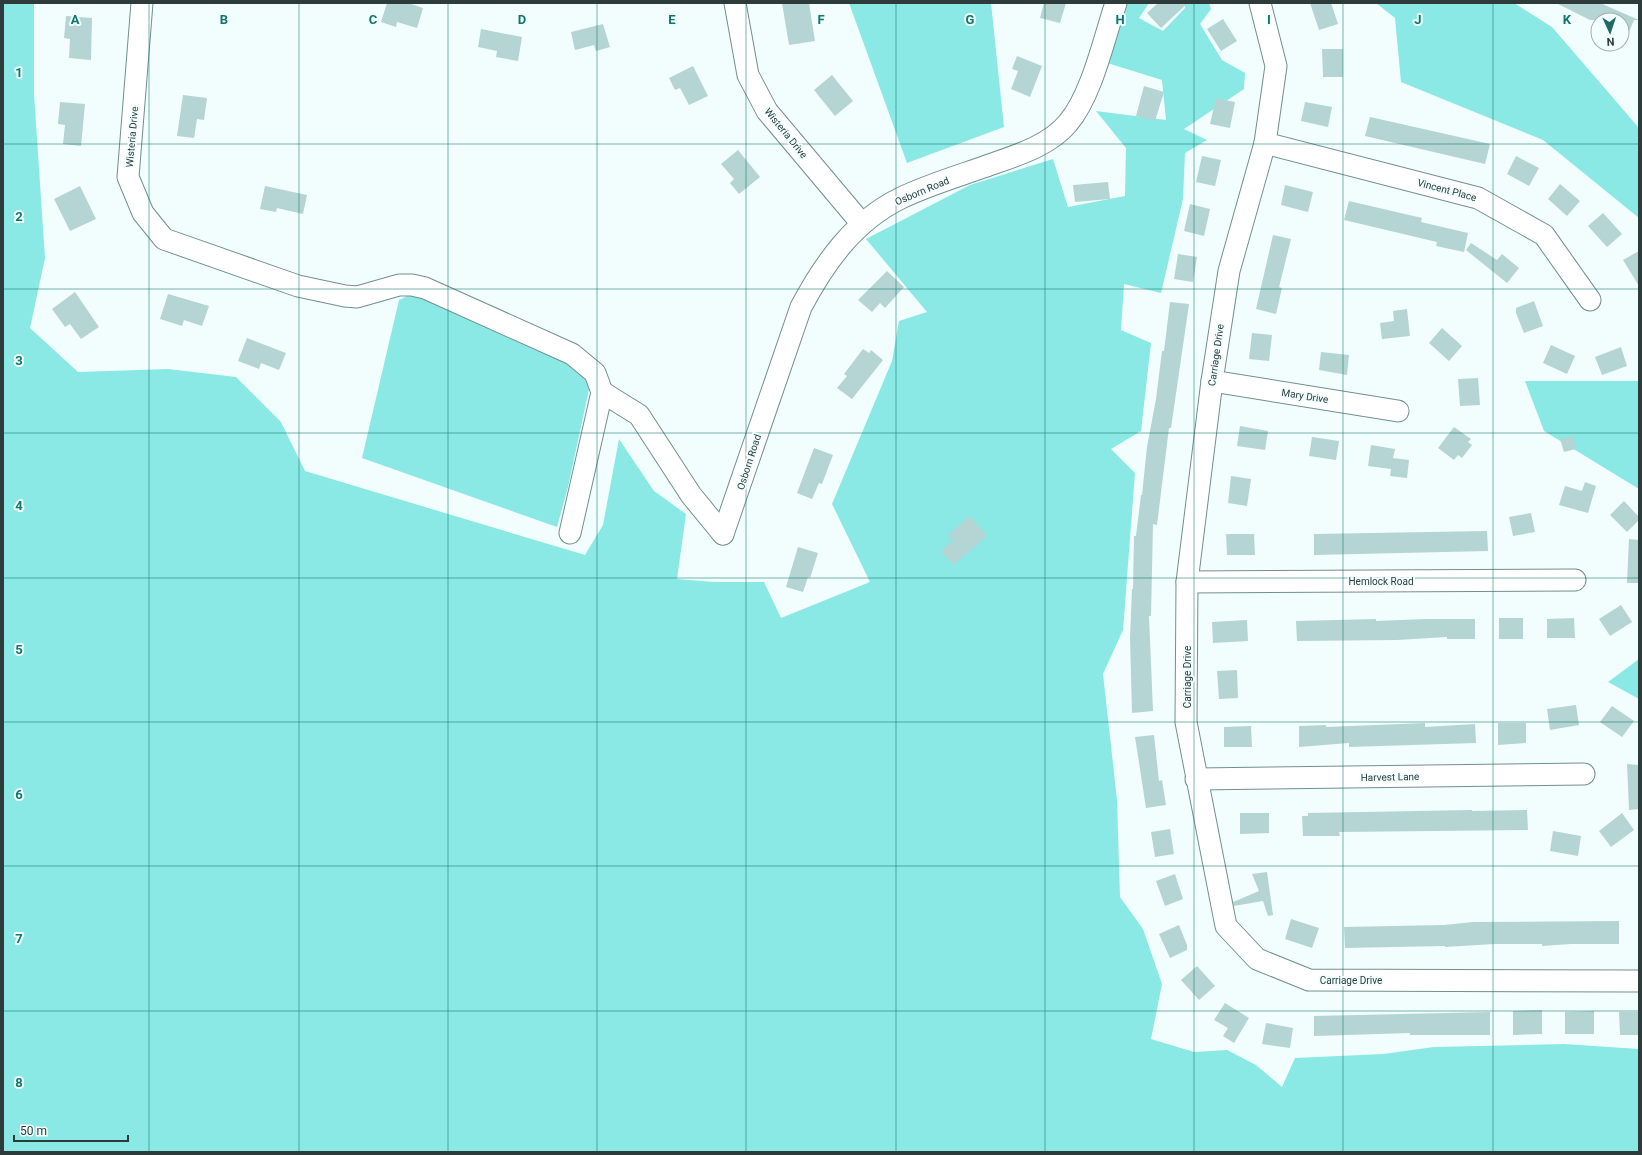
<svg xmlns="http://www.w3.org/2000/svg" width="1642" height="1155" viewBox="0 0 1642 1155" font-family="Roboto,sans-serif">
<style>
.green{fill:#8ae9e4}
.building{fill:#b4d5d3}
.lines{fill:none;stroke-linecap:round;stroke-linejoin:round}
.minor-casing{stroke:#70908e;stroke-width:23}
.minor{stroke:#fff;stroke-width:21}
.grid{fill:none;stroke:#0f766e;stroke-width:1;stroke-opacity:0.55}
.labels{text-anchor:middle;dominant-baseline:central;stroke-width:4;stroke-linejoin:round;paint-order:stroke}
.street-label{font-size:10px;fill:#2d3b3a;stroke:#f1fefd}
.grid-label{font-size:13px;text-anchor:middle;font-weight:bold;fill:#0f766e;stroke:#f1fefd;stroke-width:4;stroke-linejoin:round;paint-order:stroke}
</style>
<rect width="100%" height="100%" fill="#f1fefd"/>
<g class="green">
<path d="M 3,3 L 34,3 L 34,94 L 45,258 L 30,328 L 78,372 L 168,369 L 236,377 L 281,422 L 305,471 L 585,555 L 603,525 L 619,439 L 654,491 L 686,514 L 677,579 L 714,582 L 764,582 L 781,618 L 870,582 L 832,504 L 892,361 L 899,321 L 927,312 L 866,239 L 970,185 L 1053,159 L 1068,207 L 1125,196 L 1126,148 L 1096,111 L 1166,120 L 1162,80 L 1104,62 L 1126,3 L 1149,3 L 1139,18 L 1163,31 L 1185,8 L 1185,3 L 1209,3 L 1211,9 L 1200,24 L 1222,60 L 1245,73 L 1244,89 L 1184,129 L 1207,140 L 1185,153 L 1183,199 L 1161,293 L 1124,284 L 1121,330 L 1151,343 L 1141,431 L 1111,449 L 1135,473 L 1123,630 L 1103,674 L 1117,800 L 1120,897 L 1143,929 L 1162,984 L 1151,1039 L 1194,1052 L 1227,1050 L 1256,1065 L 1282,1087 L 1295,1058 L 1383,1054 L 1434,1047 L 1564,1044 L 1639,1049 L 1639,1152 L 3,1152 Z"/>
<path d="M 849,3 L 991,3 L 1004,127 L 907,163 Z"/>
<path d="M 1376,3 L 1514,3 L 1552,27 L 1639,128 L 1639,218 L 1543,140 L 1401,82 L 1395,18 Z"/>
<path d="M 412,294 L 427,294 L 582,367 L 591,380 L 568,487 L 557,527 L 362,458 L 399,300 Z"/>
<path d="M 1525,381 L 1639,381 L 1639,489 L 1544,431 Z"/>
<path d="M 1639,659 L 1639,699 L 1608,682 Z"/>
</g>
<g class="building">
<path d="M 387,3 L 408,3 L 423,8 L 417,28 L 397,22 L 396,27 L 381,22 Z"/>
<path d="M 782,3 L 809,3 L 815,41 L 789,45 Z"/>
<path d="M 1044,3 L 1066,3 L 1060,23 L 1040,18 Z"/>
<path d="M 1158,3 L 1188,3 L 1161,28 L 1147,13 Z"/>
<path d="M 1310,3 L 1331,3 L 1338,24 L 1319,30 Z"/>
<path d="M 1556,3 L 1600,3 L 1639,20 L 1634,20 L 1622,49 L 1622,20 L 1590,20 Z"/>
<path d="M 66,16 L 92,18 L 91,60 L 69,58 L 70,39 L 64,38 Z"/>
<path d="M 1223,19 L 1237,41 L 1221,51 L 1207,29 Z"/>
<path d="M 603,24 L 610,47 L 596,51 L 594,45 L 575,50 L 571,32 Z"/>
<path d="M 481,29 L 522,37 L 518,61 L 496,57 L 497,51 L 478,47 Z"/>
<path d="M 1322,49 L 1343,49 L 1343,77 L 1323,77 Z"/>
<path d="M 1017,56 L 1042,66 L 1030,97 L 1011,89 L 1018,71 L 1012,69 Z"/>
<path d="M 693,66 L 708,96 L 689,105 L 680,88 L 675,90 L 669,78 Z"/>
<path d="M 832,75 L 853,101 L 835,116 L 814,90 Z"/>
<path d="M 1144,86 L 1164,92 L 1155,121 L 1136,116 Z"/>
<path d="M 183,95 L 207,98 L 204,120 L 197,119 L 194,138 L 177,136 Z"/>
<path d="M 1216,98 L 1235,102 L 1230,128 L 1210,124 Z"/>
<path d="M 60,102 L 85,104 L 81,146 L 63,144 L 65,125 L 58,124 Z"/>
<path d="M 1305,102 L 1332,107 L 1328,127 L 1301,121 Z"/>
<path d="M 1370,117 L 1490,144 L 1485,164 L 1365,136 Z"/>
<path d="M 738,150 L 760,177 L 739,194 L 730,183 L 734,179 L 721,164 Z"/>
<path d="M 1202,156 L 1221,160 L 1215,186 L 1196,182 Z"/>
<path d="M 1516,156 L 1539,168 L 1529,186 L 1507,174 Z"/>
<path d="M 1108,182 L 1110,199 L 1075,202 L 1073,185 Z"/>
<path d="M 1560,184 L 1580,201 L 1567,216 L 1548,199 Z"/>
<path d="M 1285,185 L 1313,192 L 1308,212 L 1281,205 Z"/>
<path d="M 80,186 L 96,219 L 70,231 L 54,199 Z"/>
<path d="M 265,186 L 307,195 L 303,214 L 277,208 L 276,212 L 260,209 Z"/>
<path d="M 1349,201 L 1422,218 L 1421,222 L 1468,233 L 1464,252 L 1436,246 L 1437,242 L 1344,220 Z"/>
<path d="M 1190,204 L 1210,209 L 1204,236 L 1184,231 Z"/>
<path d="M 1603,213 L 1622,234 L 1607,247 L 1588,226 Z"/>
<path d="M 1273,235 L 1291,239 L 1279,287 L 1282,288 L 1276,314 L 1256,309 Z"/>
<path d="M 1471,243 L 1497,260 L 1502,254 L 1519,268 L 1507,283 L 1466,250 Z"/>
<path d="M 1639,251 L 1639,286 L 1623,260 Z"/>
<path d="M 1178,254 L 1197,257 L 1193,282 L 1174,279 Z"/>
<path d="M 887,271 L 904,287 L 885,308 L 880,303 L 872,312 L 858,300 Z"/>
<path d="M 75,292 L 99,327 L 81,339 L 70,324 L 65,327 L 52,309 Z"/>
<path d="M 168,294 L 209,306 L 202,326 L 184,320 L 182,326 L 160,319 Z"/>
<path d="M 1534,301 L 1543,326 L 1524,333 L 1516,313 L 1516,308 Z"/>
<path d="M 1170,302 L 1189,304 L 1171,428 L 1169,428 L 1157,525 L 1153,524 L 1151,616 L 1149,616 L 1153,711 L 1132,713 L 1130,637 L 1132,589 L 1133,589 L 1134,536 L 1136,536 L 1141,495 L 1142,495 L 1147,447 L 1156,399 L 1162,351 L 1164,351 Z"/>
<path d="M 1407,309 L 1410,336 L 1382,339 L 1380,323 L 1394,321 L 1393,311 Z"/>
<path d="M 1442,328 L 1462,346 L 1449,361 L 1429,343 Z"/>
<path d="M 1252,333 L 1272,335 L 1269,361 L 1249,359 Z"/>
<path d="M 247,338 L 286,353 L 279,370 L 261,363 L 259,369 L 238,361 Z"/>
<path d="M 1551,345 L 1575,356 L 1567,374 L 1543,363 Z"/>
<path d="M 1621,347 L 1627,366 L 1602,375 L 1595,357 Z"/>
<path d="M 863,349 L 869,353 L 871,350 L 883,360 L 852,399 L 837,388 L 847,376 L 844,374 Z"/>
<path d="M 1321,352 L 1349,355 L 1347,375 L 1319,370 Z"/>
<path d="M 1478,378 L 1480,405 L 1460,406 L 1458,379 Z"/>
<path d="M 1240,426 L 1268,431 L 1265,450 L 1237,446 Z"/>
<path d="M 1454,427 L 1471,439 L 1468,442 L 1472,445 L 1462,458 L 1458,455 L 1454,460 L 1438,448 Z"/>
<path d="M 1573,436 L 1576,449 L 1564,452 L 1560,439 Z"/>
<path d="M 1312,437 L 1339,441 L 1336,460 L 1309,456 Z"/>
<path d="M 1371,445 L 1395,449 L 1393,458 L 1409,460 L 1407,478 L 1390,476 L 1391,469 L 1368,466 Z"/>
<path d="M 814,448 L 833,455 L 822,484 L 819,483 L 812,499 L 797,493 Z"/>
<path d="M 1231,476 L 1251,479 L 1247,506 L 1228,503 Z"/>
<path d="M 1585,482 L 1596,486 L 1588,513 L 1559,505 L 1565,486 L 1582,491 Z"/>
<path d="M 1624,501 L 1639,517 L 1639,520 L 1627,532 L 1610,515 Z"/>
<path d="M 1531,513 L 1535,532 L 1513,536 L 1509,517 Z"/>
<path d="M 970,516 L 987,536 L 953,565 L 941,551 L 953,540 L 948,535 Z"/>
<path d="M 1487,531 L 1488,551 L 1314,555 L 1314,534 Z"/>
<path d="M 1226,534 L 1254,534 L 1255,555 L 1227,555 Z"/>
<path d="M 1629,539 L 1639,540 L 1639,583 L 1627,583 Z"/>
<path d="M 798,547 L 818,553 L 810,578 L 808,577 L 803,592 L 786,587 Z"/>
<path d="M 1621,605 L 1632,622 L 1610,636 L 1599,619 Z"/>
<rect x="1499" y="618" width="24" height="21"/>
<path d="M 1574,618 L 1575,638 L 1547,638 L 1547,619 Z"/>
<path d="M 1376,619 L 1376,621 L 1426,619 L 1475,619 L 1475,639 L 1447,639 L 1447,637 L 1397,640 L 1297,641 L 1296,621 Z"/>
<path d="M 1247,620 L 1248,641 L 1213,643 L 1212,622 Z"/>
<path d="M 1237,670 L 1238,698 L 1219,699 L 1217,671 Z"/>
<path d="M 1576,705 L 1579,725 L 1550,730 L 1547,709 Z"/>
<path d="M 1612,706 L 1634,721 L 1622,737 L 1600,722 Z"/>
<path d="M 1425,723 L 1425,727 L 1475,724 L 1476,743 L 1349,747 L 1349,743 L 1299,747 L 1299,726 L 1326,725 L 1326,727 Z"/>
<path d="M 1498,723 L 1526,723 L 1526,743 L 1498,745 Z"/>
<path d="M 1251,726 L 1252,747 L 1224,747 L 1224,727 Z"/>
<path d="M 1154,735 L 1159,781 L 1162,780 L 1166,805 L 1146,808 L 1135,737 Z"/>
<path d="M 1627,764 L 1639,765 L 1639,809 L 1629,810 Z"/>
<path d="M 1472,810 L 1472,811 L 1527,810 L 1528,830 L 1339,832 L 1340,836 L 1303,836 L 1302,816 L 1308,816 L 1308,813 Z"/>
<path d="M 1240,813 L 1269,813 L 1269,833 L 1240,834 Z"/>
<path d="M 1622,813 L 1634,830 L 1611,847 L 1599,831 Z"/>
<path d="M 1170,829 L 1174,854 L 1155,857 L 1151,832 Z"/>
<path d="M 1553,831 L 1581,836 L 1578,856 L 1550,851 Z"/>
<path d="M 1267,872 L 1273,915 L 1268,916 L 1263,901 L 1234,906 L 1233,902 L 1259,891 L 1252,874 Z"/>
<path d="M 1175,874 L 1183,899 L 1165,906 L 1156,881 Z"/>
<path d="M 1291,919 L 1319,928 L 1312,948 L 1285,939 Z"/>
<path d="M 1619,921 L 1619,944 L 1571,944 L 1542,946 L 1542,944 L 1494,944 L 1445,947 L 1445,946 L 1345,948 L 1344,927 L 1444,925 L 1473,922 Z"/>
<path d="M 1179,925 L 1187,945 L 1187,950 L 1170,958 L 1159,934 Z"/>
<path d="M 1197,966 L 1215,986 L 1199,1000 L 1181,980 Z"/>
<path d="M 1225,1003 L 1249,1018 L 1234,1043 L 1223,1036 L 1228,1028 L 1214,1020 Z"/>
<path d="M 1542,1010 L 1542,1034 L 1513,1035 L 1513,1011 Z"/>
<path d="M 1594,1011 L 1594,1034 L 1565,1034 L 1565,1012 Z"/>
<path d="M 1490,1012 L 1490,1035 L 1410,1035 L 1410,1033 L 1314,1036 L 1314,1016 Z"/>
<path d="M 1619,1012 L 1639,1012 L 1639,1035 L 1620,1035 Z"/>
<path d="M 1266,1023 L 1293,1028 L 1290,1048 L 1262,1044 Z"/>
</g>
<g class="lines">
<g class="minor-casing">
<g id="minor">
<path d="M 142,3 L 128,177 L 143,213 L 164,239 L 298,286 L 345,296 L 357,297 L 399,285 L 412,285 L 425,288 L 572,354 L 595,373 L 602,392"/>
<path d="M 735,3 L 748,75 L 767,111 L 862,224"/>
<path d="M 1260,3 L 1276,66 L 1265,143 L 1229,271 L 1212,381 L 1187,582 L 1186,722 L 1226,926 L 1257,959 L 1309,980 L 1639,981"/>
<path d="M 1265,143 L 1478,198 L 1544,235 L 1590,300"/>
<path d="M 1212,381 L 1398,411"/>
<path d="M 570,533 L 602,392 L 639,415 L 691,495 L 723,534"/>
<path d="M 723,534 L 801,307 C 825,262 854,221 901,198 C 930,184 962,175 992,164 C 1018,155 1050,145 1068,123 C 1092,95 1104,38 1116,3"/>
<path d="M 1187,582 L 1575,580"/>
<path d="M 1196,779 L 1584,774"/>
</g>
</g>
<use href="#minor" class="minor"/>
</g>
<path class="grid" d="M 149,3 L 149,1152M 299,3 L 299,1152M 448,3 L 448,1152M 597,3 L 597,1152M 746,3 L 746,1152M 896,3 L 896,1152M 1045,3 L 1045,1152M 1194,3 L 1194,1152M 1343,3 L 1343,1152M 1493,3 L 1493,1152M 3,144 L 1639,144M 3,289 L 1639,289M 3,433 L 1639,433M 3,578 L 1639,578M 3,722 L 1639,722M 3,866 L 1639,866M 3,1011 L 1639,1011"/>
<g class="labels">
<g class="street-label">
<text transform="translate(786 133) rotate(51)">Wisteria Drive</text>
<text transform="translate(132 137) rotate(-85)">Wisteria Drive</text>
<text transform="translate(1447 190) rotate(15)">Vincent Place</text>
<text transform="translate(922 191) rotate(-23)">Osborn Road</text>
<text transform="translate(1216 355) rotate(-82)">Carriage Drive</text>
<text transform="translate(1305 396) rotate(9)">Mary Drive</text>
<text transform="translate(749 462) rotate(-72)">Osborn Road</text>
<text x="1381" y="581">Hemlock Road</text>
<text transform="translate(1187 677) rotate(-90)">Carriage Drive</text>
<text transform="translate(1390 777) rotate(-1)">Harvest Lane</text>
<text x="1351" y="980">Carriage Drive</text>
</g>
</g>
<g class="grid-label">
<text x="75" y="24">A</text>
<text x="224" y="24">B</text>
<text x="373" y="24">C</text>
<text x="522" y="24">D</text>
<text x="672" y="24">E</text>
<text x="821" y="24">F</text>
<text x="970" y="24">G</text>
<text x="1120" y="24">H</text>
<text x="1269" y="24">I</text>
<text x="1418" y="24">J</text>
<text x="1567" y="24">K</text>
<text x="19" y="77">1</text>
<text x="19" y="221">2</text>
<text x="19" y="365">3</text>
<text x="19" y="510">4</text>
<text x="19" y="654">5</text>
<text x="19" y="799">6</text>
<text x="19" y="943">7</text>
<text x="19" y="1087">8</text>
</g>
<rect width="1642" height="1155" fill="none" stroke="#2d3b3a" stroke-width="8"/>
<g transform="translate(1610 32) rotate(177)"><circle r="19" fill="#f1fefd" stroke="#a3b0af"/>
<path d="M0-3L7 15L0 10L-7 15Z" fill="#1c6966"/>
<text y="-6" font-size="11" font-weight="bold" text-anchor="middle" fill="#2d3b3a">N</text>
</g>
<path d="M14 1135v6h114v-6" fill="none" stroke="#2d3b3a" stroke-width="2"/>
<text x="20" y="1135" font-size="12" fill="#2d3b3a" stroke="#f1fefd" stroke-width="3" paint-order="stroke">50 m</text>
</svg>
